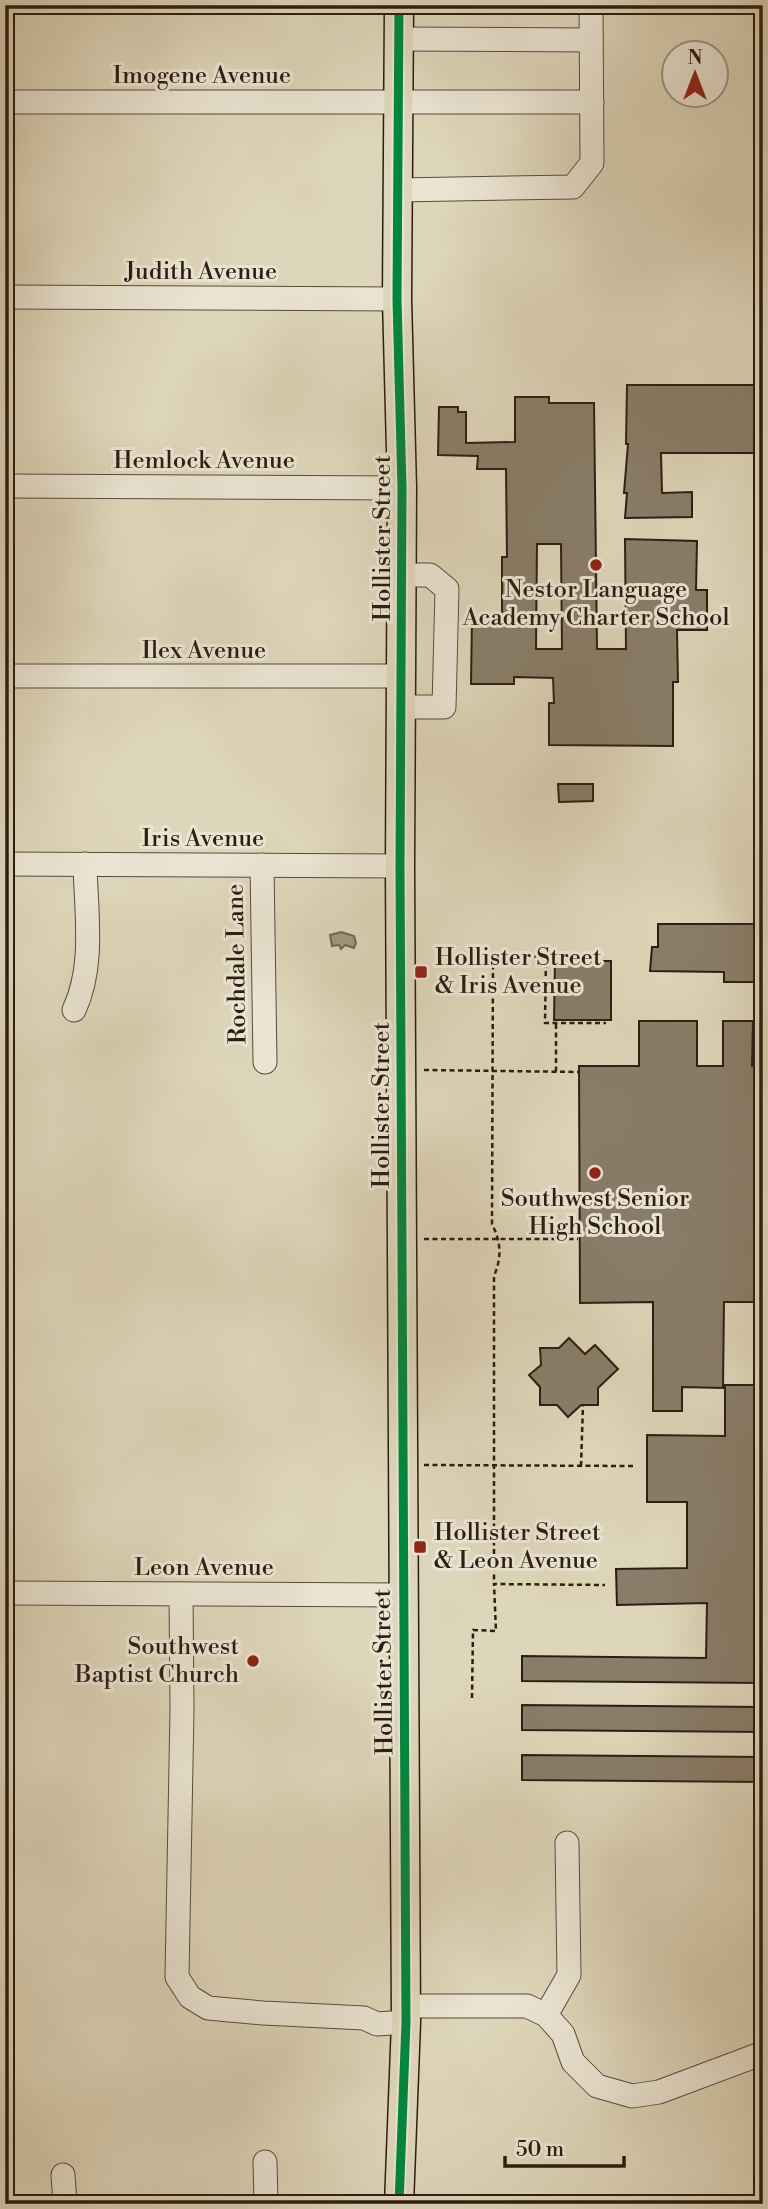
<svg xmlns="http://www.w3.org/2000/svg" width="768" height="2209" viewBox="0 0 768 2209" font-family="'Libre Bodoni',serif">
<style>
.water{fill:#a29781;stroke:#736655;stroke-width:2}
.building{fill:#897d69;stroke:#2d1d12;stroke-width:2;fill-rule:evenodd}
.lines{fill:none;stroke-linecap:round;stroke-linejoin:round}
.minor-casing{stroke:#594b3c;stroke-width:25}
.major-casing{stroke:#2d1d12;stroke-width:31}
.path{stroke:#2d1d12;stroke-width:2.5;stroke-dasharray:5 3.5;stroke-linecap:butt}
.minor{stroke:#eae4d2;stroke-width:23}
.major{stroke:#ded6ba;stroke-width:28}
.cycleway-casing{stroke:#eae4d2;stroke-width:13}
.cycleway{stroke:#00873e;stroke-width:9}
.poi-dot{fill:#8f2418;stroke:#eae4d2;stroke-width:2.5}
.labels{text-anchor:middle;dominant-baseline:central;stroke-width:6;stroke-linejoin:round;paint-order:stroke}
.street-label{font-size:24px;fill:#2d1d12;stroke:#eae4d2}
.poi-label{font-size:24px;fill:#2d1d12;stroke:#eae4d2}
</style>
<rect width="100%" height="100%" fill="#ded6ba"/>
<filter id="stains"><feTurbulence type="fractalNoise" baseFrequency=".00286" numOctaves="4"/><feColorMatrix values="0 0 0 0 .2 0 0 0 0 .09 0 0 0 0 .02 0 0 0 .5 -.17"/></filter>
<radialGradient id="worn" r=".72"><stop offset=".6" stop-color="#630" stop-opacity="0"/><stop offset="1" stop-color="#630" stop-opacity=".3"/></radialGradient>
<path class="water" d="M 341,932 L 354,936 L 356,943 L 354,948 L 345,945 L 341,949 L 339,945 L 332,946 L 330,935 Z"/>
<g class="building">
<path d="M 627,385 L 763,385 L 763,453 L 661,453 L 662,493 L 692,492 L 692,517 L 625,518 L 627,493 L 624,493 L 628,444 L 626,444 Z"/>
<path d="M 515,397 L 549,397 L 549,403 L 594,403 L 597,649 L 626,649 L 625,539 L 697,541 L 696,590 L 707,590 L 707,630 L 677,630 L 678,682 L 673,682 L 673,746 L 549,745 L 549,703 L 554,703 L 553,678 L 514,677 L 514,684 L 471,684 L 472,617 L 502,617 L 502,557 L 507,557 L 506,469 L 477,469 L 478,456 L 438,455 L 439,407 L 458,407 L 458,412 L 466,412 L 466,443 L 515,442 ZM 537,544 L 561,544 L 562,649 L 536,649 Z"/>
<path d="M 558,784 L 593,784 L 593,801 L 559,802 Z"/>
<path d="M 658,924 L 763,924 L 763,982 L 724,982 L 724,972 L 650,971 L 652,947 L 658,947 Z"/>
<path d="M 555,961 L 611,961 L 611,1020 L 554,1020 Z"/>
<path d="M 639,1021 L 697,1021 L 697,1066 L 723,1066 L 723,1021 L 753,1021 L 752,1066 L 763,1066 L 763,1302 L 724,1302 L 723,1388 L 682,1387 L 682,1411 L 653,1411 L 653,1302 L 580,1303 L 579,1066 L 639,1066 Z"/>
<path d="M 569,1338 L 585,1354 L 595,1345 L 618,1369 L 598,1388 L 598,1405 L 581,1405 L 568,1417 L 557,1405 L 540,1405 L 540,1387 L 529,1375 L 541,1365 L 540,1348 L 559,1348 Z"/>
<path d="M 725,1385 L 763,1385 L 763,1502 L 760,1502 L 760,1565 L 763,1565 L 763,1683 L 522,1681 L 522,1656 L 706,1658 L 707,1603 L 617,1605 L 616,1569 L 687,1568 L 687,1502 L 647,1502 L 647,1435 L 725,1436 Z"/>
<path d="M 522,1705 L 763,1707 L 763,1732 L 522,1730 Z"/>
<path d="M 522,1755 L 763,1757 L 763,1782 L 522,1780 Z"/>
</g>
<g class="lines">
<g class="minor-casing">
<g id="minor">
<path d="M 399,39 L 591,40"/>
<path d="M 5,102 L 592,102"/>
<path d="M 398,190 L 573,187 L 592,163 L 591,5"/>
<path d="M 5,297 L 397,299"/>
<path d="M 5,486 L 402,488"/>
<path d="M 5,676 L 403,676"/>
<path d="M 402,707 L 444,707 L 447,589 L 430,575 L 402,575"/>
<path d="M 5,864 L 400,866"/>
<path d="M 262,865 L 265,1062"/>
<path d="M 74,1010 C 95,966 86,912 85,864"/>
<path d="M 5,1593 L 402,1595"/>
<path d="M 181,1594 L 182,1710 L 177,1977 L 190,1997 L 208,2008 L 263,2013 L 364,2018 L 377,2024 L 406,2022"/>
<path d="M 406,2006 L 527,2006 L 546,2015 L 563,2034 L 573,2062 L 597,2086 L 632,2096 L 659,2092 L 763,2053"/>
<path d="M 546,2015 L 569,1975 L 567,1843"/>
<path d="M 265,2162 L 266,2204"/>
<path d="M 63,2175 L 65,2204"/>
</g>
</g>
<g class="major-casing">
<path id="major" d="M 399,2204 L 406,2022 L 400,866 L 402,488 L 397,299 L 399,5"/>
</g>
<g class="path">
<path d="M 475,956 L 546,957 L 545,1023 L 606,1023"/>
<path d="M 493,956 L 492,1224 C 501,1242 502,1257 494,1276 L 494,1584"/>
<path d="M 556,1024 L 556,1072"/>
<path d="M 424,1070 L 579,1072"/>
<path d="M 424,1239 L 578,1239"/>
<path d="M 424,1465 L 633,1466"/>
<path d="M 581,1466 L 583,1405"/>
<path d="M 472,1698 L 473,1630 L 496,1631 L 494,1584 L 605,1585"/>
</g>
<use href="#minor" class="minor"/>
<use href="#major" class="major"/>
<g class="cycleway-casing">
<path id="cycleway" d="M 399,2204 L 406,2022 L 400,866 L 402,488 L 397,299 L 399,5"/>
</g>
<use href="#cycleway" class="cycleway"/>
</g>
<g class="poi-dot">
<circle cx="596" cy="565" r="7"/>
<rect x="414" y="965" width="14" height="14" rx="3.5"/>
<circle cx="595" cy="1173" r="7"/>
<rect x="413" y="1540" width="14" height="14" rx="3.5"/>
<circle cx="253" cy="1661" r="7"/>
</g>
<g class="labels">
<g class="street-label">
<text x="202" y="76">Imogene Avenue</text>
<text x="201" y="272">Judith Avenue</text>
<text x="204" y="461">Hemlock Avenue</text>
<text transform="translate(383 538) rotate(-90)">Hollister Street</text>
<text x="204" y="651">Ilex Avenue</text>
<text x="203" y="839">Iris Avenue</text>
<text transform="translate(237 964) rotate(-91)">Rochdale Lane</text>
<text transform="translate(382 1105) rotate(-90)">Hollister Street</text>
<text x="204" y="1568">Leon Avenue</text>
<text transform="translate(384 1672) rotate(-91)">Hollister Street</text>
</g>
<g class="poi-label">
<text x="596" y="590">Nestor Language<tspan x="596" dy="28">Academy Charter School</tspan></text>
<text x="435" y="958" text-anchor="start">Hollister Street<tspan x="435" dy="28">&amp; Iris Avenue</tspan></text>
<text x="595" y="1199">Southwest Senior<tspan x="595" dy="28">High School</tspan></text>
<text x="434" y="1533" text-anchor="start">Hollister Street<tspan x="434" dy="28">&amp; Leon Avenue</tspan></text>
<text x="239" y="1647" text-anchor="end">Southwest<tspan x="239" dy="28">Baptist Church</tspan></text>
</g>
</g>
<rect width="768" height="2209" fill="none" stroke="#ded6ba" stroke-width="28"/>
<rect x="7" y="7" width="754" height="2195" fill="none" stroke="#2d1d12" stroke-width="3.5"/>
<rect x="14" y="14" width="740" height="2181" fill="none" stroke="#2d1d12" stroke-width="2"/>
<g transform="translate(695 74)"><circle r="33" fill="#eae4d2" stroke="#9e9485" stroke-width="2"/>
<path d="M0-5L12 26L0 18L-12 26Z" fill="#8f2418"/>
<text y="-10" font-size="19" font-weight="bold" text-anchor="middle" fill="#2d1d12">N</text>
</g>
<path d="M505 2156v10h119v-10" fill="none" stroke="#2d1d12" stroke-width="3.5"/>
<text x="516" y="2156" font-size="21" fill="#2d1d12" stroke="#eae4d2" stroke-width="5" paint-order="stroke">50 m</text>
<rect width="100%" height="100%" filter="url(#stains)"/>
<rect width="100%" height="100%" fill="url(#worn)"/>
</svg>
